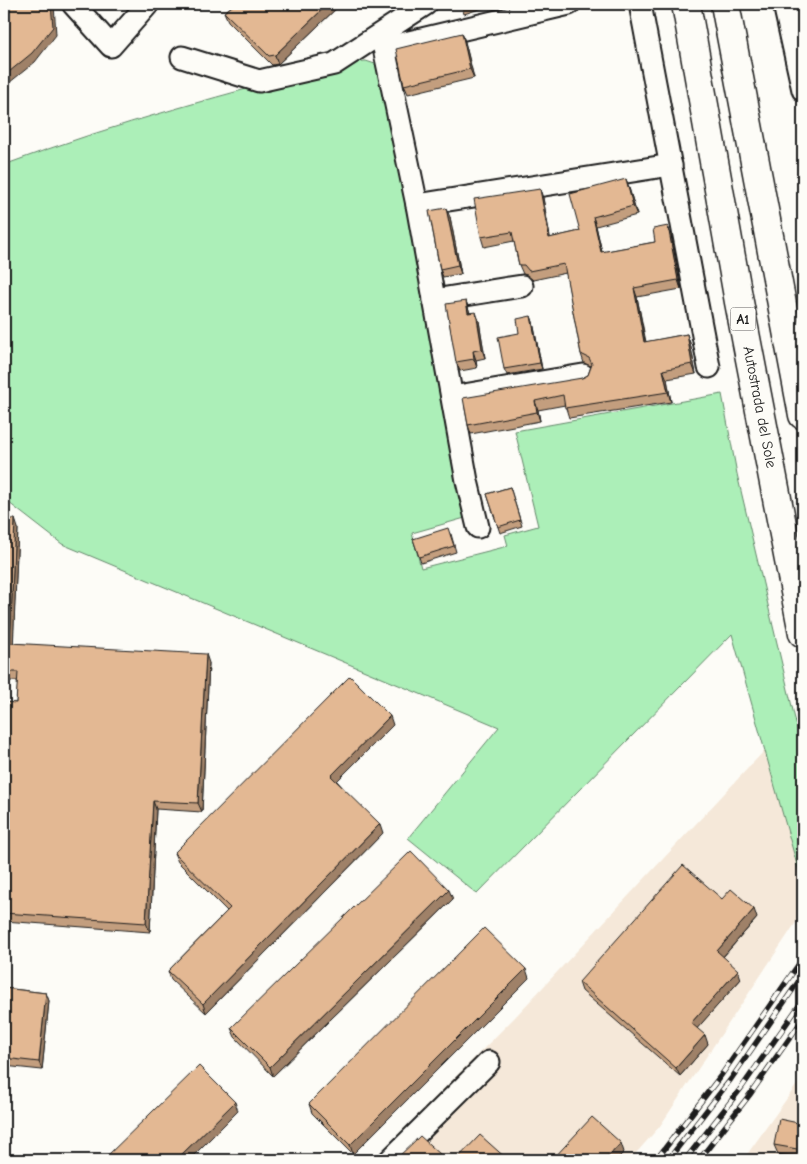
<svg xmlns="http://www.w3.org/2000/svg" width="807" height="1164" viewBox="0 0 807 1164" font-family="'Comic Neue',sans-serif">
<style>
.built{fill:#f5e8d9}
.green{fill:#acefb8;stroke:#64866a}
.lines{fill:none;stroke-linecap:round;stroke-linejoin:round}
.minor-casing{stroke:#1c1c1c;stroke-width:25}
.highway-casing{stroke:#1c1c1c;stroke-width:31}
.minor{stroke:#fdfcf7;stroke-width:21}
.highway{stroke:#fdfcf7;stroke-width:28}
.rail-casing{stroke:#1c1c1c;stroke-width:5.5}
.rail{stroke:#fdfcf7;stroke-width:4;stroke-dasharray:11;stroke-linecap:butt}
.wall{fill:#c39e7e;stroke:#1c1c1c}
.shaded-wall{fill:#9f8167;stroke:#1c1c1c}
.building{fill:#e3b893;stroke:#1c1c1c}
.labels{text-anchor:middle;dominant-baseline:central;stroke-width:4.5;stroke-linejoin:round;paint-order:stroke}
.shield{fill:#fdfcf7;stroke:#605f5e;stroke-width:1}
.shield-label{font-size:14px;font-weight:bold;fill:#1c1c1c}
.street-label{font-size:15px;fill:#1c1c1c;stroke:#fdfcf7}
</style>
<rect width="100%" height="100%" fill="#fdfcf7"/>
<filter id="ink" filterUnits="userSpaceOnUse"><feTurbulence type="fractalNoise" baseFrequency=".02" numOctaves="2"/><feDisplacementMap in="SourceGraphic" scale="10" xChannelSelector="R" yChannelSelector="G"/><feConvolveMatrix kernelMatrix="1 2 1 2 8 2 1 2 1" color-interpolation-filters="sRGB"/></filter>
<g filter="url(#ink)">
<g class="built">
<path d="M 765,750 L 803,886 L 803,912 L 660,1126 L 630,1160 L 373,1160 L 516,1016 Z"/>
<path d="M 803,1076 L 803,1160 L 743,1160 Z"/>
</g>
<path class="green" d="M 366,61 L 378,65 L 386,76 L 465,518 L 412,533 L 421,568 L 508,546 L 505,535 L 538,526 L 515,431 L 722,394 L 737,474 L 803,753 L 803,886 L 732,634 L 477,894 L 408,838 L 499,727 L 62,544 L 4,499 L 4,165 C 115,123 231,93 346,62 Z"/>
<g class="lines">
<g class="minor-casing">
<g id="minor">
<path d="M 73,4 L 111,46 L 148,4"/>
<path d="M 640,4 L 709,367"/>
<path d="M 784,4 L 803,90"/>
<path d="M 182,57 L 259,81 L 334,64 L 426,4"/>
<path d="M 417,205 L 384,48 L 569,4"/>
<path d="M 434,300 L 522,286"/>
<path d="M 452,397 L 583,375"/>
<path d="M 478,527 L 467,481 L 417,205 L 671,165"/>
<path d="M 390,1160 L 489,1062"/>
</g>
</g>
<g class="highway-casing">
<g id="highway">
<path d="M 686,4 L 739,302 L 803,633"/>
<path d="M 725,4 L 803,415"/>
</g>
</g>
<use href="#minor" class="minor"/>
<use href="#highway" class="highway"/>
<g class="rail-casing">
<g id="rail">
<path d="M 656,1160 L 722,1074 L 803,958"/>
<path d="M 668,1160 L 731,1079 L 803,975"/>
<path d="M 685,1160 L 742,1087 L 803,1000"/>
<path d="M 699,1160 L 751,1093 L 803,1019"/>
</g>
</g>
<use href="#rail" class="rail"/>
</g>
<g class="wall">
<path d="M 235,4 L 341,4 L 278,64 L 272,65 L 228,21 L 224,12 Z"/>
<path d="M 461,4 L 495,4 L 464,14 Z"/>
<path d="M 462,33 L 465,42 L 474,78 L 408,94 L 404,85 Z"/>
<path d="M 626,179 L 629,188 L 637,215 L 596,226 L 602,252 L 655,242 L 668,226 L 671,235 L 681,289 L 637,297 L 646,342 L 687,334 L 690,343 L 696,374 L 667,379 L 671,402 L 569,418 L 565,405 L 538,410 L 540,421 L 471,434 L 468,425 L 582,378 L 588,375 L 591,366 L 584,363 L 581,354 L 566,273 L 533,280 L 527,275 L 523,274 L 519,265 L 514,241 L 484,247 L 481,237 L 543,198 L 550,238 L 580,231 Z"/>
<path d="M 450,217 L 461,274 L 443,277 L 440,269 Z"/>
<path d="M 466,301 L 470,313 L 479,321 L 485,358 L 476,360 L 477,368 L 460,371 L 456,362 Z"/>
<path d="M 531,316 L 533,322 L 542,369 L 507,375 L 504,369 L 519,333 Z"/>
<path d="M 510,487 L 522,526 L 500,533 L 487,494 Z"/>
<path d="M 4,519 L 18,528 L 13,643 L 209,663 L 202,812 L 156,809 L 150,932 L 4,921 L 4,702 L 16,703 L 18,681 L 4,681 Z"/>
<path d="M 451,534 L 456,552 L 421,563 L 413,539 Z"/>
<path d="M 393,725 L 337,781 L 383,833 L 206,1013 L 171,980 L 168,971 L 227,911 L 178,862 L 174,853 Z"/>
<path d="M 453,899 L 273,1076 L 235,1037 L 231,1028 Z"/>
<path d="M 722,899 L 757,918 L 723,957 L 741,979 L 697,1028 L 708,1044 L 680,1076 L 582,991 L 579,982 Z"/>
<path d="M 529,978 L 353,1154 L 312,1113 L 309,1104 Z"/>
<path d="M 4,988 L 46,993 L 49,1001 L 42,1070 L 4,1066 Z"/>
<path d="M 803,1124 L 803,1158 L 778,1154 L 774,1145 Z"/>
</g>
<g class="shaded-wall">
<path d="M 51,4 L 54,4 L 56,35 L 35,62 L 4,87 L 4,76 Z"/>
<path d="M 328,4 L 341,4 L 278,64 L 275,55 Z"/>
<path d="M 462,33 L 465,42 L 474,78 L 470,69 Z"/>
<path d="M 626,179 L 629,188 L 637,215 L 633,206 Z"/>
<path d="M 540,189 L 543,198 L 552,247 L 549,238 Z"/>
<path d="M 446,208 L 450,217 L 461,274 L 458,265 Z"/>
<path d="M 593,217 L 596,226 L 604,261 L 601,252 Z"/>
<path d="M 668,226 L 671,235 L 681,289 L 678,280 Z"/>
<path d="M 634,288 L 637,297 L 647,351 L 644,342 Z"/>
<path d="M 466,301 L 469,310 L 471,322 L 468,313 Z"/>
<path d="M 476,312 L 479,321 L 485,358 L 482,349 Z"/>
<path d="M 531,316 L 533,322 L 542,369 L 540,363 Z"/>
<path d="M 687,334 L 690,343 L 696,374 L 692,364 Z"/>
<path d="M 473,351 L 476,360 L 477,368 L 474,359 Z"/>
<path d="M 663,370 L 667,379 L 671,402 L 668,392 Z"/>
<path d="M 535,401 L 538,410 L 540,421 L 537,412 Z"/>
<path d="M 15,519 L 18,528 L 13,651 L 10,643 Z"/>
<path d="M 206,654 L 209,663 L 202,812 L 198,803 Z"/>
<path d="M 390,716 L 393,725 L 334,784 L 331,776 Z"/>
<path d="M 153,801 L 156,809 L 150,932 L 146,923 Z"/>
<path d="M 380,824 L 383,833 L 206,1013 L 203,1004 Z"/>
<path d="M 449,890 L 453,899 L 273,1076 L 270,1067 Z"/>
<path d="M 754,909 L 757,918 L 720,960 L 717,951 Z"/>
<path d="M 526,969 L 529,978 L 353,1154 L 350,1145 Z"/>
<path d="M 738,970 L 741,979 L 694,1032 L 691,1023 Z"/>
<path d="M 46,993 L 49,1001 L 42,1070 L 39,1062 Z"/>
<path d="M 705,1035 L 708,1044 L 680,1076 L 676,1068 Z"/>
<path d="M 235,1102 L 238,1111 L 189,1160 L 176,1160 Z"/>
<path d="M 621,1143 L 624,1152 L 616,1160 L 605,1160 Z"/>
<path d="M 441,1155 L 443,1160 L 437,1160 Z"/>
</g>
<g class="building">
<path d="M 4,4 L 51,4 L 53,27 L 32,53 L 4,76 Z"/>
<path d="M 235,4 L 328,4 L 275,55 L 269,56 L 224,12 Z"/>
<path d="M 462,33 L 470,69 L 404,85 L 396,49 Z"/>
<path d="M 626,179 L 633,206 L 593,217 L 601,252 L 655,242 L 653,229 L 668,226 L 678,280 L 634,288 L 644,342 L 687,334 L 692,364 L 663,370 L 668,392 L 565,408 L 563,395 L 535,401 L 537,412 L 468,425 L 463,398 L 582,378 L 588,375 L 592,364 L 589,358 L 581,354 L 564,264 L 529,271 L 524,265 L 519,265 L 512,232 L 481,237 L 474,199 L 540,189 L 549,238 L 580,231 L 570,194 Z"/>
<path d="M 446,208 L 458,265 L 440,269 L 429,211 Z"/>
<path d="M 466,301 L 468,313 L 476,312 L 482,349 L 473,351 L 474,359 L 456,362 L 446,304 Z"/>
<path d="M 531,316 L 540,363 L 504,369 L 498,337 L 519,333 L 517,319 Z"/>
<path d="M 510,487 L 520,520 L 498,527 L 487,494 Z"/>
<path d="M 4,519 L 15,519 L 10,643 L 206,654 L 198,803 L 153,801 L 146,923 L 4,913 L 4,702 L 16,703 L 18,672 L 4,672 Z"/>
<path d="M 448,528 L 454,546 L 419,557 L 413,539 Z"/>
<path d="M 350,676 L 390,716 L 331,776 L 380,824 L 203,1004 L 168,971 L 230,908 L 174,853 Z"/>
<path d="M 411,851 L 449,890 L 270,1067 L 231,1028 Z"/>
<path d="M 683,865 L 722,899 L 731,889 L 754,909 L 717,951 L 738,970 L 691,1023 L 705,1035 L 676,1068 L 579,982 Z"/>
<path d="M 484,928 L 526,969 L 350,1145 L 309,1104 Z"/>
<path d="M 4,988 L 46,993 L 39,1062 L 4,1058 Z"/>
<path d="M 199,1066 L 235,1102 L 176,1160 L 103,1160 Z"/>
<path d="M 592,1117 L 621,1143 L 605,1160 L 552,1160 Z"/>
<path d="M 779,1119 L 803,1124 L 803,1150 L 774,1145 Z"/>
<path d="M 480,1135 L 508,1160 L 456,1160 Z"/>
<path d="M 420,1136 L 441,1155 L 437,1160 L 395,1160 Z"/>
</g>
</g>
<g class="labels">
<rect class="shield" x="730.5" y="307.5" width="25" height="23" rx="4"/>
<g class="shield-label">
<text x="743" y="319">A1</text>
</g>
<g class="street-label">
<text transform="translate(760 407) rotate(79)">Autostrada del Sole</text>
</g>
</g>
<rect width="807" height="1164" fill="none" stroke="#fdfcf7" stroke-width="20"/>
<rect x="10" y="10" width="787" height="1144" fill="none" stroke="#1c1c1c" stroke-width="2" filter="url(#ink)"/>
</svg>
